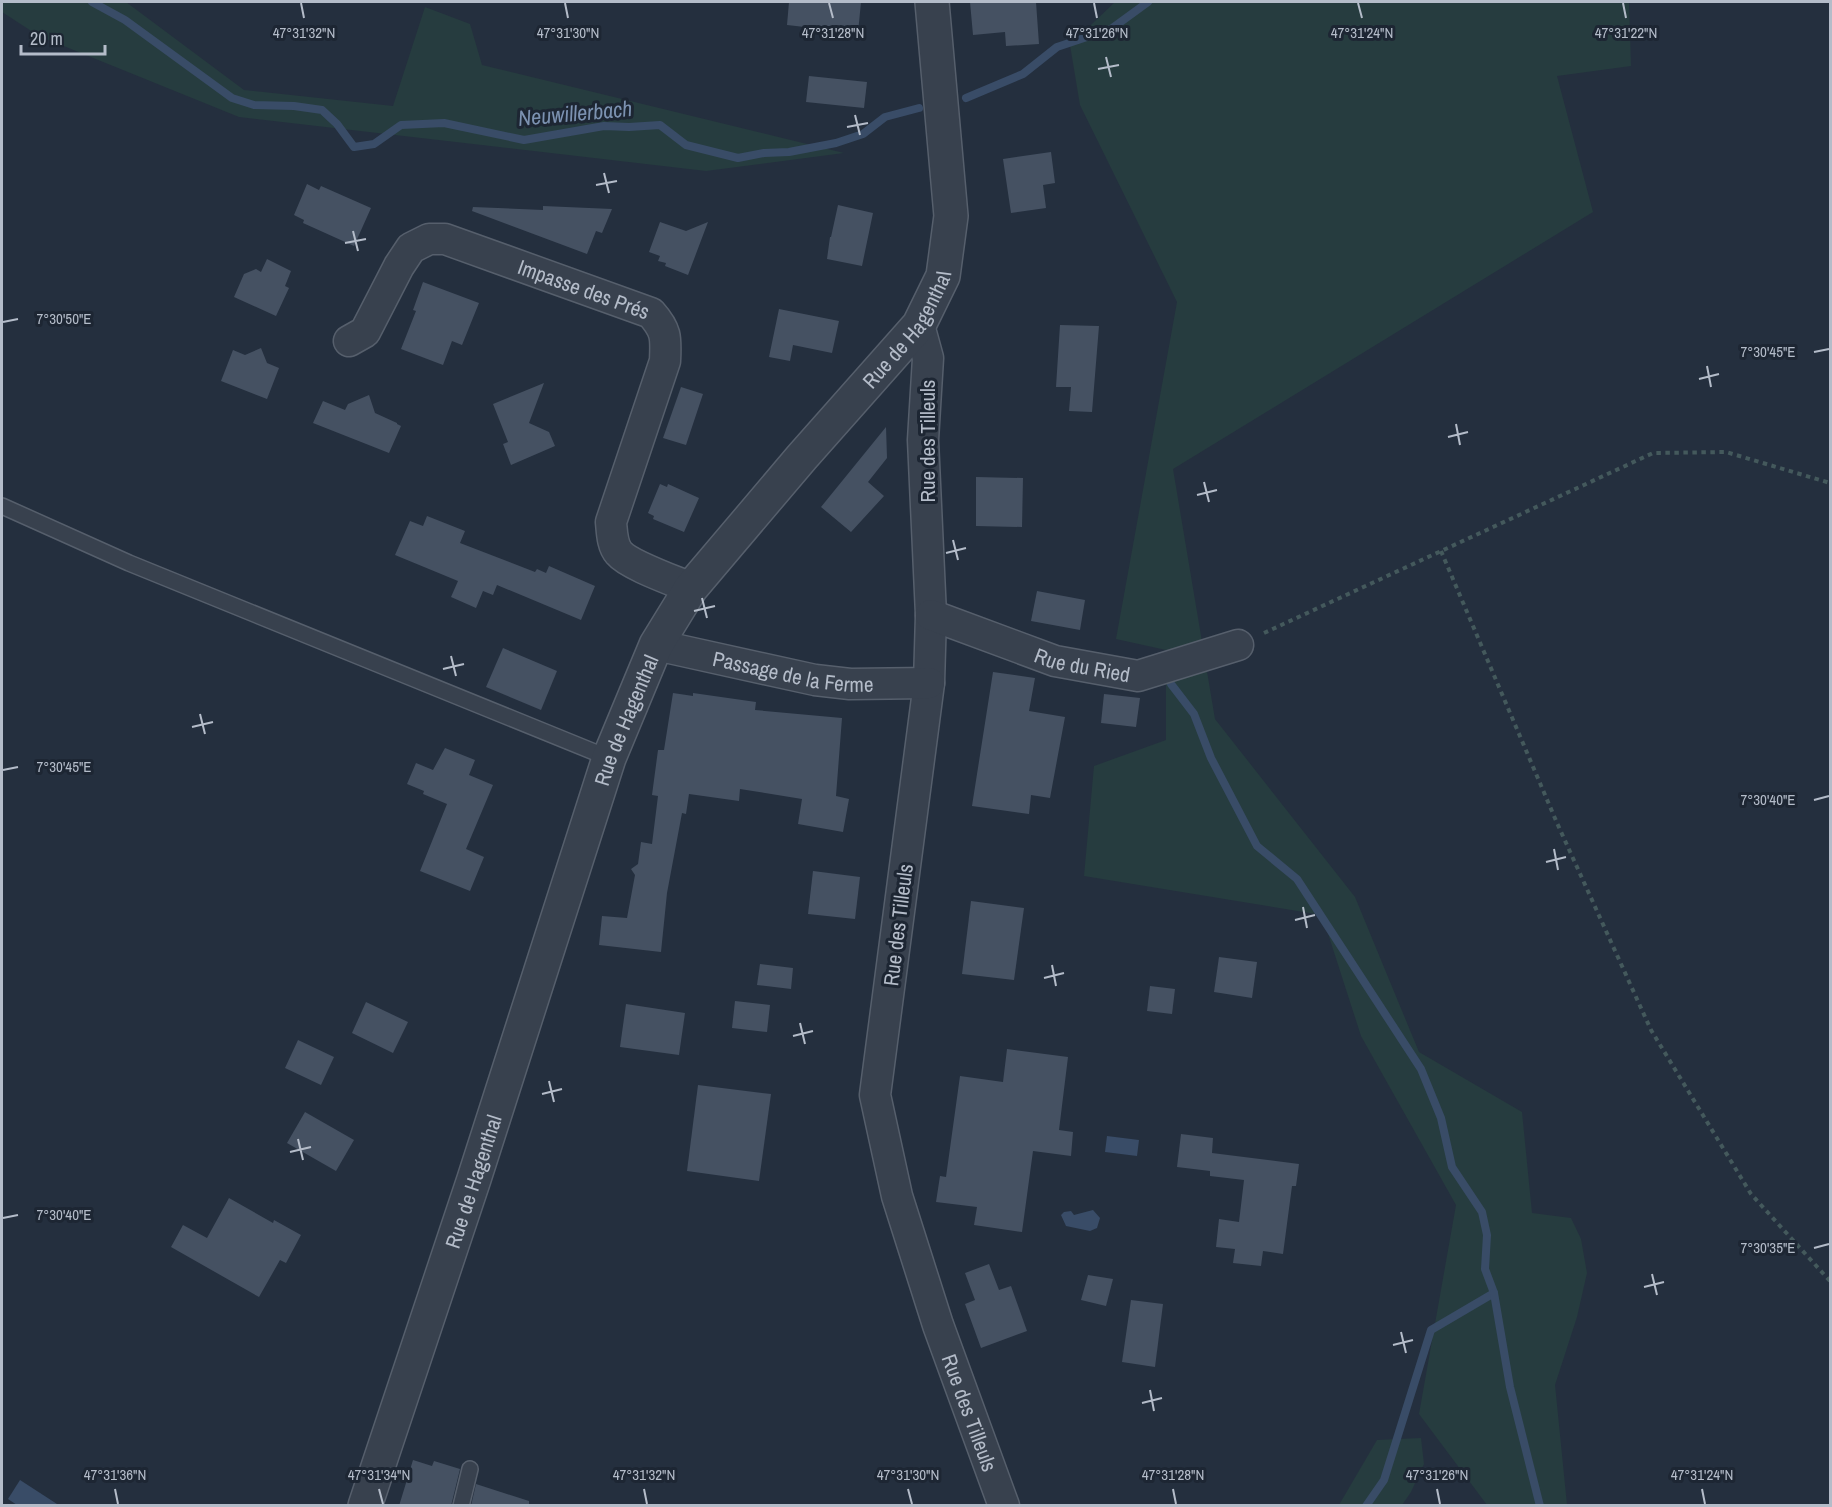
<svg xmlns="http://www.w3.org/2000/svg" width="1832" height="1507" viewBox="0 0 1832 1507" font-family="'Archivo Narrow',sans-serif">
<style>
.green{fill:#263c3f}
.water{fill:#394c67}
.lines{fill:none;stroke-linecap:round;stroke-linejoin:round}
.stream{stroke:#394c67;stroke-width:8}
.building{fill:#455162}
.service-casing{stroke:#565f6c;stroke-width:18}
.minor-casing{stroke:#565f6c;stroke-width:33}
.tertiary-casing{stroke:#565f6c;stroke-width:36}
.path{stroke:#44595c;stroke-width:4;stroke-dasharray:4.5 4.5;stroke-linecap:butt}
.service{stroke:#38414e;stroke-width:15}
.minor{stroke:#38414e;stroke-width:30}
.tertiary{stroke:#38414e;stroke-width:33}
.ticks{fill:none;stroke:#b4bcc9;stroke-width:2}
.labels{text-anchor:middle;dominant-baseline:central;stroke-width:6;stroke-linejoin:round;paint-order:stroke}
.street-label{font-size:21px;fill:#b4bcc9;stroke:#1d2633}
.water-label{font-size:22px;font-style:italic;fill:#7c92b1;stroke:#1d2633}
.ticks-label{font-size:15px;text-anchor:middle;fill:#b4bcc9;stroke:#1d2633;stroke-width:6;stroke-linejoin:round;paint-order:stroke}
</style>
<rect width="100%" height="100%" fill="#242f3e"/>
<g class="green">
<path d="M 2,2 L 126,2 L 244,90 L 393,106 L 425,7 L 470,24 L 482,65 L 844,153 L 706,171 L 239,117 L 39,36 L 2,12 Z"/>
<path d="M 1115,2 L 1629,2 L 1631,66 L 1557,76 L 1593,212 L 1173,469 L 1215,719 L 1355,897 L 1419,1052 L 1522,1112 L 1532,1213 L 1571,1218 L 1581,1239 L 1587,1273 L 1577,1317 L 1555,1385 L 1567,1505 L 1487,1505 L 1419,1414 L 1456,1205 L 1361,1036 L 1322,915 L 1084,876 L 1094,766 L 1166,740 L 1166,650 L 1116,639 L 1177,302 L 1080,105 L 1070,45 Z"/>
<path d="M 1421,1438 L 1424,1464 L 1411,1492 L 1402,1505 L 1339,1505 L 1377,1440 Z"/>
</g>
<g class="water">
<path d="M 1107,1136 L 1139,1140 L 1137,1156 L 1105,1152 Z"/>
<path d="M 1093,1210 L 1100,1218 L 1097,1228 L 1090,1231 L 1066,1226 L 1061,1215 L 1064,1212 L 1071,1211 L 1074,1215 Z"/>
<path d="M 20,1480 L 57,1504 L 56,1505 L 17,1505 L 8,1499 Z"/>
</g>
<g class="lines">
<g class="stream">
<path d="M 92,2 L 125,20 L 232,98 L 254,105 L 294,106 L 322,110 L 337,124 L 354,147 L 374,144 L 401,125 L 444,123 L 524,140 L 604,126 L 629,127 L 660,125 L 686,145 L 738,158 L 764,153 L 789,152 L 836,143 L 863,134 L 885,117 L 919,108"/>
<path d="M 966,98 L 1023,74 L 1057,47 L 1111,29 L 1148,2"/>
<path d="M 1171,684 L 1194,714 L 1211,758 L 1257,846 L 1297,879 L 1421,1069 L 1441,1118 L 1452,1167 L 1482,1212 L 1487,1235 L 1485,1269 L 1494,1293 L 1431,1330 L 1384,1480 L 1366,1506"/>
<path d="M 1494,1293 L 1510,1387 L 1540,1506"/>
</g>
</g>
<g class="building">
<path d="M 789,2 L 861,2 L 858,33 L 787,25 Z"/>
<path d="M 970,2 L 1036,2 L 1039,44 L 1006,46 L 1005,32 L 973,35 Z"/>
<path d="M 809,76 L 867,82 L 864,108 L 806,102 Z"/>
<path d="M 1051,152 L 1055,183 L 1043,185 L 1046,208 L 1011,213 L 1003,159 Z"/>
<path d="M 307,184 L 319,190 L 321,186 L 371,208 L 354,246 L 303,223 L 304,220 L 294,215 Z"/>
<path d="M 838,205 L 873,213 L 862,266 L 827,259 L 830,237 L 831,237 Z"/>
<path d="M 543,206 L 612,209 L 602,233 L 596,231 L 587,254 L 472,211 L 473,207 L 543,210 Z"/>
<path d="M 660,222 L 686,231 L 708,222 L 688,275 L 665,266 L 666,263 L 658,261 L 660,256 L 649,252 Z"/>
<path d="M 267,259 L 291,271 L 285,286 L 289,288 L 276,316 L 234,297 L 244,274 L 256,269 L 261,272 Z"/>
<path d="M 423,282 L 479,303 L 462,345 L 452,341 L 443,365 L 401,349 L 416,311 L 413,310 Z"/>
<path d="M 779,309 L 839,321 L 832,353 L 793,345 L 790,361 L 769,357 Z"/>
<path d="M 1060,325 L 1099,326 L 1092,412 L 1069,411 L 1071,387 L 1056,387 Z"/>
<path d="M 261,348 L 267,363 L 279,368 L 267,399 L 221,381 L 233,350 L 245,355 Z"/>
<path d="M 544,383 L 529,423 L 549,432 L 555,446 L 511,465 L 503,444 L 508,442 L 493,404 Z"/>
<path d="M 681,387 L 703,394 L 686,445 L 663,438 Z"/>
<path d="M 369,395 L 375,413 L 397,423 L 397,424 L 401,426 L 389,453 L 313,423 L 323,401 L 345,410 L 348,404 Z"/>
<path d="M 886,427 L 887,458 L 868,482 L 884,496 L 851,532 L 821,507 Z"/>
<path d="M 976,477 L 1023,478 L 1022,527 L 976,526 Z"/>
<path d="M 660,484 L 667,487 L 668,484 L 699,498 L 684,532 L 653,519 L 654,516 L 648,513 Z"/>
<path d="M 427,516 L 465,531 L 460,543 L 535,572 L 537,569 L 546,573 L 549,566 L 595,586 L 581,620 L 497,585 L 493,595 L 483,591 L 476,608 L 451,597 L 458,581 L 395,555 L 410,521 L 423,526 Z"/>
<path d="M 1037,591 L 1085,600 L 1080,630 L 1031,621 Z"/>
<path d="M 503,648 L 557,671 L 541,710 L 486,687 Z"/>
<path d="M 993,672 L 1035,678 L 1029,711 L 1065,717 L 1050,798 L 1031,795 L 1029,814 L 972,806 Z"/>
<path d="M 673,693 L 693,696 L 693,693 L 756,702 L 755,710 L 842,718 L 836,796 L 849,799 L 843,832 L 798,824 L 802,799 L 740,789 L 739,801 L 689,794 L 686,814 L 682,813 L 667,893 L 661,952 L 599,945 L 602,916 L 627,918 L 635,875 L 631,869 L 638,864 L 641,842 L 652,844 L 658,796 L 652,795 L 658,750 L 664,750 Z"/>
<path d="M 1104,694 L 1140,698 L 1136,727 L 1101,723 Z"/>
<path d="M 445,748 L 475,760 L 469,775 L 493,785 L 466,849 L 484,857 L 470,891 L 420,871 L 447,804 L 423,794 L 424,791 L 407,784 L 416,763 L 433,770 Z"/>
<path d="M 813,871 L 860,877 L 855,919 L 808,914 Z"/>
<path d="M 971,901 L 1024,908 L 1014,980 L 962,974 Z"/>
<path d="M 1219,957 L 1257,962 L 1252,998 L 1214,992 Z"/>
<path d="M 760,964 L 793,968 L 791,989 L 757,985 Z"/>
<path d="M 1150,986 L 1175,989 L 1172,1014 L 1147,1011 Z"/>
<path d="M 735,1001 L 770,1005 L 767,1032 L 732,1028 Z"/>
<path d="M 366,1002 L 408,1022 L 393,1053 L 352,1033 Z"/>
<path d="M 626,1004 L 685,1013 L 679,1055 L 620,1047 Z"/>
<path d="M 298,1040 L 334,1057 L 321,1085 L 285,1068 Z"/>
<path d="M 1007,1049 L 1068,1057 L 1059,1130 L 1073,1132 L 1071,1156 L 1033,1151 L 1022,1232 L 974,1225 L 977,1207 L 936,1202 L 940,1176 L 946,1177 L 960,1076 L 1003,1082 Z"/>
<path d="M 698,1085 L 771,1094 L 759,1181 L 687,1171 Z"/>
<path d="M 305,1112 L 354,1140 L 336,1171 L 287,1143 Z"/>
<path d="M 1181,1134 L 1213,1138 L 1212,1153 L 1299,1164 L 1296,1186 L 1292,1186 L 1283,1254 L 1263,1251 L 1261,1266 L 1233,1263 L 1235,1249 L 1216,1247 L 1219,1219 L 1239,1222 L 1244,1180 L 1210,1176 L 1210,1169 L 1210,1171 L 1177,1167 Z"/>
<path d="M 229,1198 L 273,1223 L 274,1220 L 301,1235 L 286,1263 L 280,1260 L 259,1297 L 171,1247 L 183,1225 L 207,1238 Z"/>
<path d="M 989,1264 L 999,1290 L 1011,1286 L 1027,1331 L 981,1348 L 965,1304 L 975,1300 L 965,1273 Z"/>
<path d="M 1088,1275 L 1113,1279 L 1106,1306 L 1081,1300 Z"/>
<path d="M 1131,1300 L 1163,1304 L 1155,1367 L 1122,1362 Z"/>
<path d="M 413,1460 L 432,1466 L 434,1461 L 460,1469 L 451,1506 L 399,1506 Z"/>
<path d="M 476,1484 L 529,1501 L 529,1506 L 471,1506 Z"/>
</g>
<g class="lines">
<g class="service-casing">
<g id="service">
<path d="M 2,506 L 129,563 L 609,758"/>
<path d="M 461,1506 L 470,1469"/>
</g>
</g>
<g class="minor-casing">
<g id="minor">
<path id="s1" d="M 919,325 L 928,358 L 923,440 L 931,615 L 929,683 L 875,1095 L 897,1196 L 938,1325 L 1004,1506"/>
<path id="s2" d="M 349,341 L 365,332 L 399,266 L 411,248 L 429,239 L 445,239 L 651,313 C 667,331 666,338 665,361 L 611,522 C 612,532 612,545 619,553 C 629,565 675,581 691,588"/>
<path id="s3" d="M 931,615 L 1055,661 L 1138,676 L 1238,645"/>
<path id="s4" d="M 656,645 L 815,680 L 850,684 L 929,683"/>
</g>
</g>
<g class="tertiary-casing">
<g id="tertiary">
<path id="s5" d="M 365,1506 L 474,1179 L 609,758 L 656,645 L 691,588 L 802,457 L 919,325 L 943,276 L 951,216 L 932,2"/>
</g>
</g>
<g class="path">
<path d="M 1441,551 L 1557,823 L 1651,1030 L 1751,1194 L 1830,1281"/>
<path d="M 1264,633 L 1653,453 L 1726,452 L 1830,483"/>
</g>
<use href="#service" class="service"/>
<use href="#minor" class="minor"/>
<use href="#tertiary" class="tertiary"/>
</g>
<path class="ticks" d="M 301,3 L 304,18M 565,3 L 568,18M 829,3 L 833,18M 1094,3 L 1097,18M 1358,3 L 1362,18M 1623,3 L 1626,18M 1106,57 L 1111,77M 1098,69 L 1119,65M 855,115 L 860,135M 847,127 L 868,123M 604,173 L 609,193M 596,185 L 617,181M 353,231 L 358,251M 345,243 L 366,239M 3,322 L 18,319M 1814,352 L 1829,349M 1707,366 L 1711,387M 1699,379 L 1719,374M 1456,424 L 1460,445M 1448,437 L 1468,432M 1204,482 L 1209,502M 1197,495 L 1217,490M 953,540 L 958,560M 946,553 L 966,548M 702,598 L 707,618M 694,611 L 715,606M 451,656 L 456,676M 443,669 L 464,664M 200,714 L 205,734M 192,727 L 213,722M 3,770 L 18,767M 1814,800 L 1829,796M 1554,849 L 1558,870M 1546,862 L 1566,857M 1303,907 L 1307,928M 1295,920 L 1315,915M 1052,965 L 1056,986M 1044,978 L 1064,973M 800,1023 L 805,1044M 793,1036 L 813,1031M 549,1081 L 554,1102M 542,1094 L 562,1089M 298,1139 L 303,1160M 290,1152 L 311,1147M 3,1218 L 18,1215M 1814,1248 L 1829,1244M 1652,1274 L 1657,1295M 1644,1287 L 1664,1282M 1401,1332 L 1406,1353M 1393,1345 L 1413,1340M 1150,1390 L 1154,1411M 1142,1403 L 1162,1398M 115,1489 L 118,1504M 379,1489 L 383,1504M 644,1489 L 647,1504M 908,1489 L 912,1504M 1173,1489 L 1176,1504M 1437,1489 L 1440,1504M 1702,1489 L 1705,1504"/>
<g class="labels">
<g class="street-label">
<text stroke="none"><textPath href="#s2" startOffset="298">Impasse des Prés</textPath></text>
<text stroke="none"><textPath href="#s5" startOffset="1314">Rue de Hagenthal</textPath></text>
<text transform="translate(927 441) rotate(-90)">Rue des Tilleuls</text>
<text stroke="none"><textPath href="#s3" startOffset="160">Rue du Ried</textPath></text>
<text stroke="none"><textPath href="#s4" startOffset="140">Passage de la Ferme</textPath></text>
<text stroke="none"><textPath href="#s5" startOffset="828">Rue de Hagenthal</textPath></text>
<text transform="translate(898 925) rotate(-83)">Rue des Tilleuls</text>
<text stroke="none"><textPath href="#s5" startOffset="342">Rue de Hagenthal</textPath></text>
<text stroke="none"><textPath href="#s1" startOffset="1107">Rue des Tilleuls</textPath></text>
</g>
<g class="water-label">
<text transform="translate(575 113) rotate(-5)">Neuwillerbach</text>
</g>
</g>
<g class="ticks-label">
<text x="304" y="38">47°31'32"N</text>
<text x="568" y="38">47°31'30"N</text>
<text x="833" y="38">47°31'28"N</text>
<text x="1097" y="38">47°31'26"N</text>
<text x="1362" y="38">47°31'24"N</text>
<text x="1626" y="38">47°31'22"N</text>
<text x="64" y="324">7°30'50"E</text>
<text x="1768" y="357">7°30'45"E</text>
<text x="64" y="772">7°30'45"E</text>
<text x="1768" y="805">7°30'40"E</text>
<text x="64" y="1220">7°30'40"E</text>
<text x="1768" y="1253">7°30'35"E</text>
<text x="115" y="1480">47°31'36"N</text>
<text x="379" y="1480">47°31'34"N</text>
<text x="644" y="1480">47°31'32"N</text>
<text x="908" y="1480">47°31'30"N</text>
<text x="1173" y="1480">47°31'28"N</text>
<text x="1437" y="1480">47°31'26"N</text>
<text x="1702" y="1480">47°31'24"N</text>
</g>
<rect width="1832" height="1507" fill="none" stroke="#b4bcc9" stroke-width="6"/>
<path d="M21 45v9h84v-9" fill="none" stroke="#b4bcc9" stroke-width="3"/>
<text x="30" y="45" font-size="18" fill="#b4bcc9" stroke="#1d2633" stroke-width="4.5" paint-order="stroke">20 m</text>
</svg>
